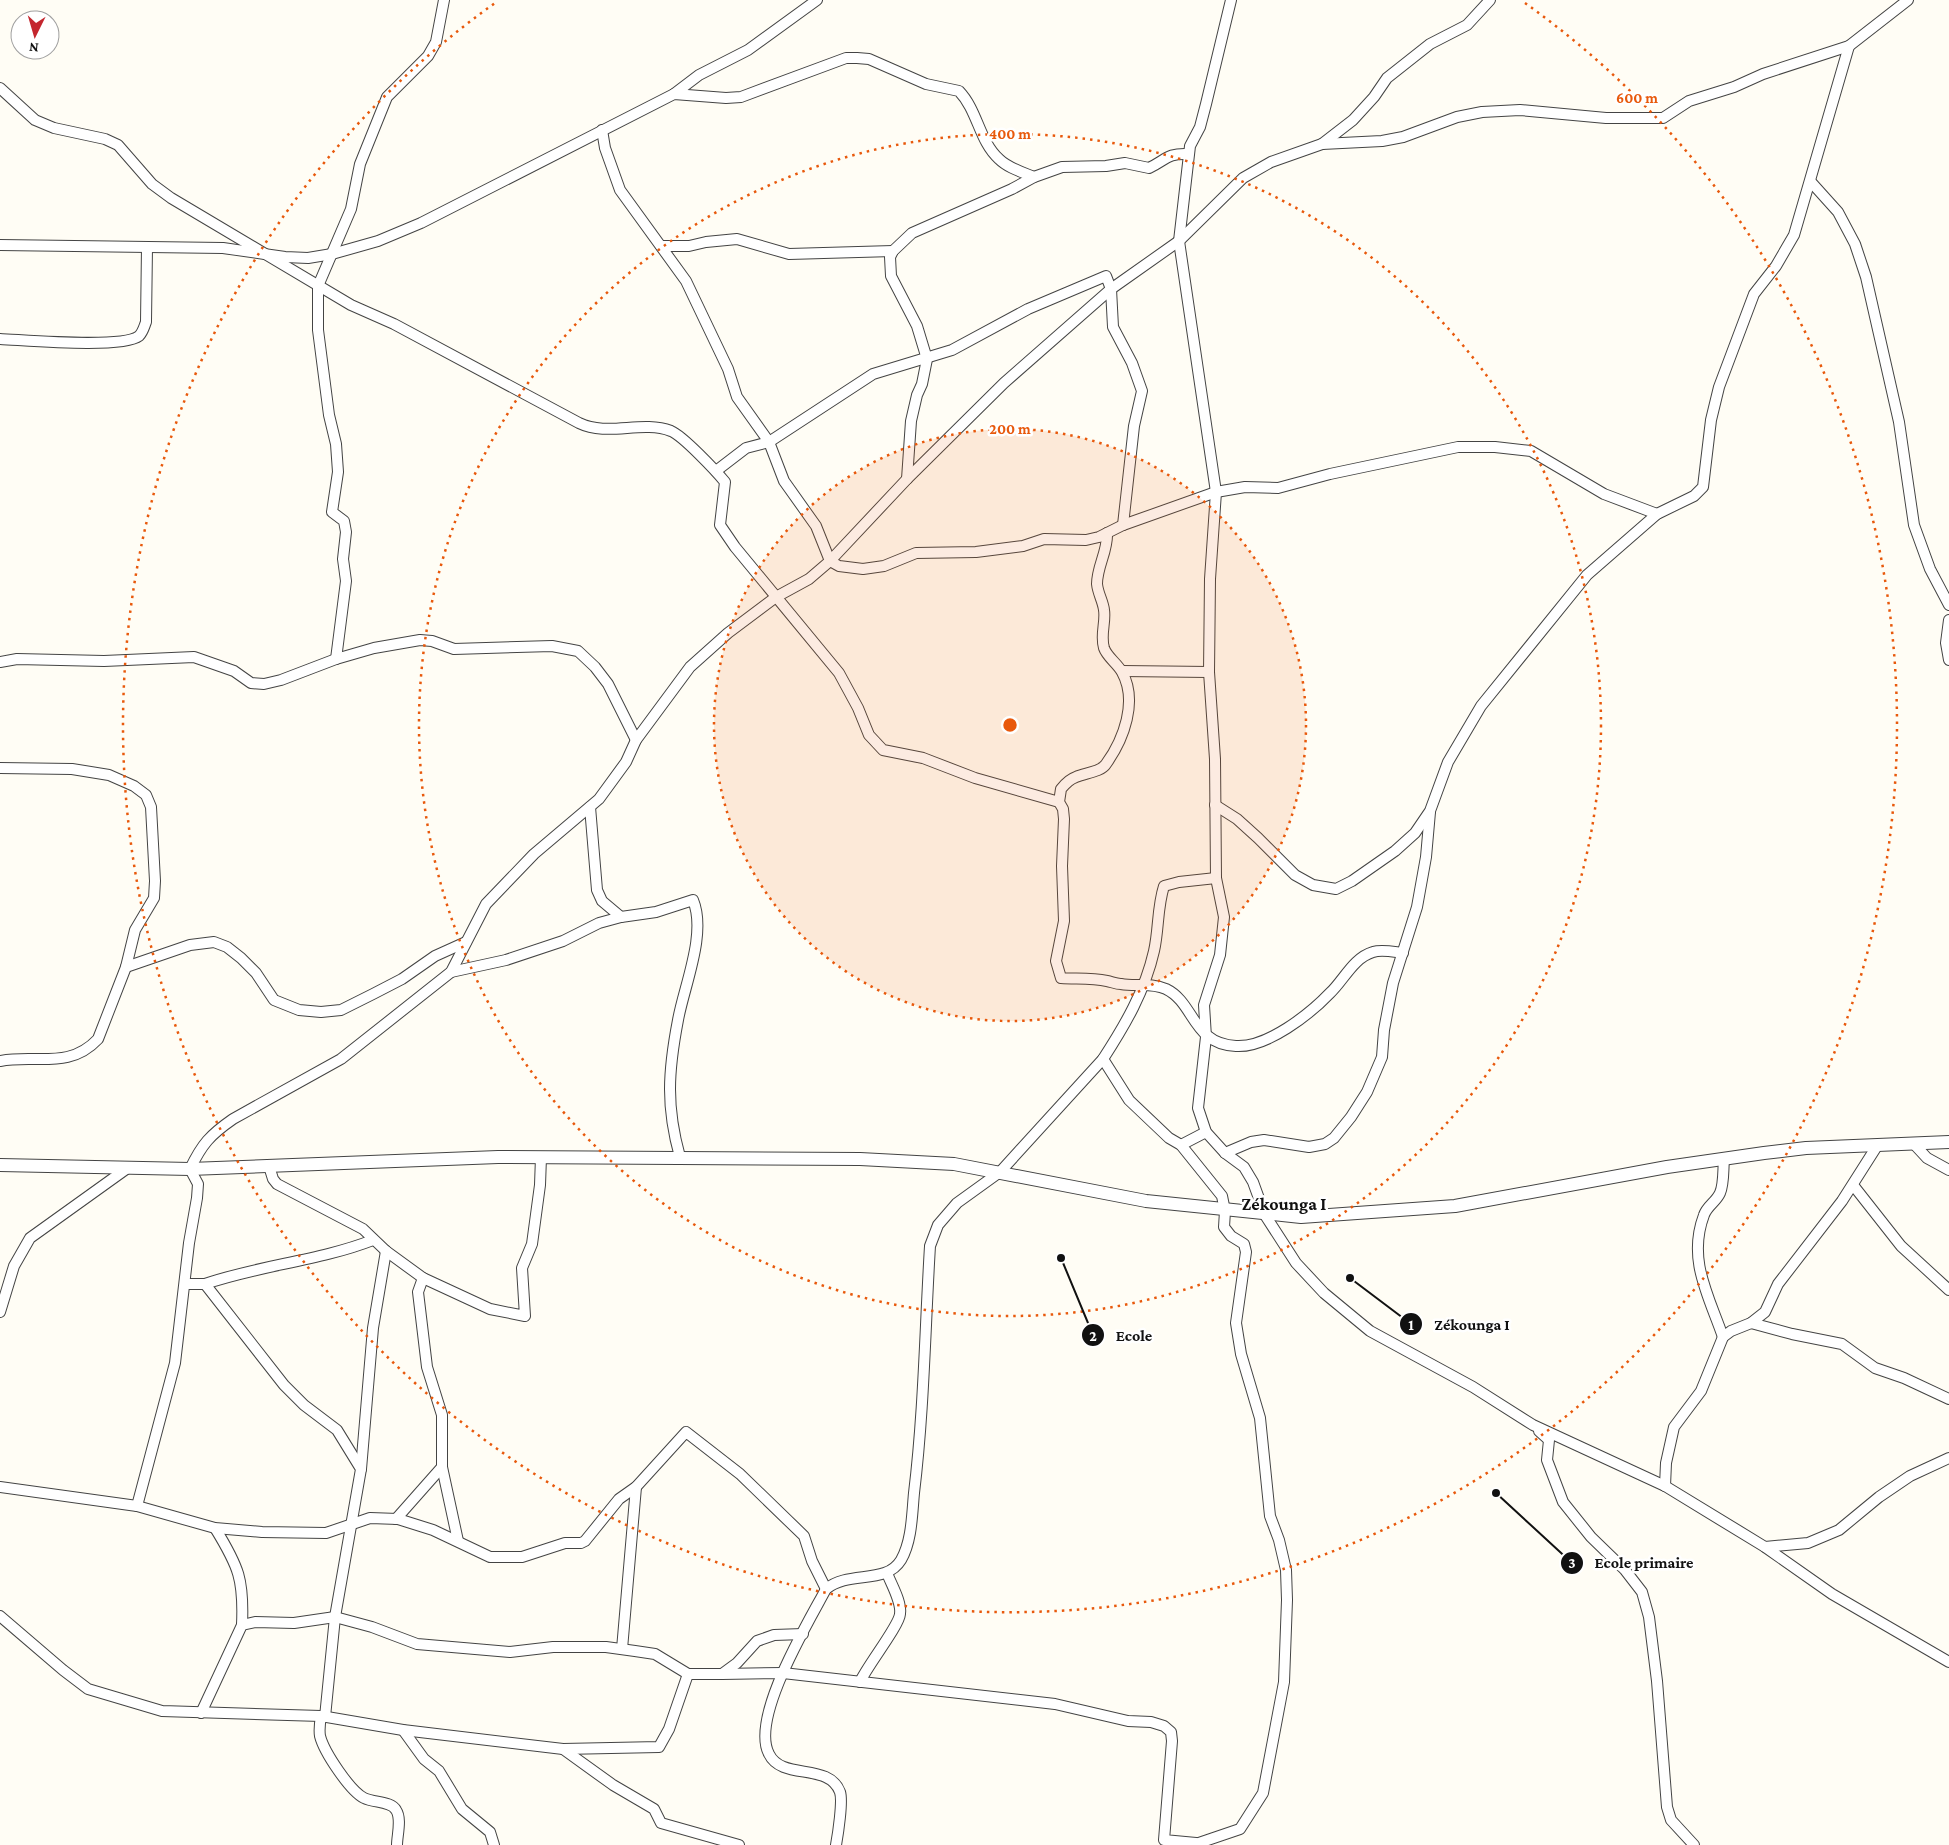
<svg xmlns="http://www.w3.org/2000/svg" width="1949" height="1845" viewBox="0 0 1949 1845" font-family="'Crimson Pro',serif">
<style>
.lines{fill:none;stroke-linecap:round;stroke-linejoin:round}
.minor-casing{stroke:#444;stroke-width:12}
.tertiary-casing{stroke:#444;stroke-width:14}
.minor{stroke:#fff;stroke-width:10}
.tertiary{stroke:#fff;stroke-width:12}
.ring{fill:none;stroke:#e8590c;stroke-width:2.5;stroke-dasharray:2.5 5}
.labels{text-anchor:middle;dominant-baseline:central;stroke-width:5;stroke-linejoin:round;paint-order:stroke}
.quarter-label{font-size:18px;font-weight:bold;fill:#111;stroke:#fff}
.centre{fill:#e8590c;stroke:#fff;stroke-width:2.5}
.ring-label{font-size:15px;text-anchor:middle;font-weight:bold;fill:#e8590c;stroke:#fff;stroke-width:5;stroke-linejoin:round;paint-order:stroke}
.leader{fill:none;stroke:#111;stroke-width:2}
.callout-dot{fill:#111;stroke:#fff;stroke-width:2}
.mark-label{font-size:15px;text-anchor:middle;font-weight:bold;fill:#fff}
.callout-label{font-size:16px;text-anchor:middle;font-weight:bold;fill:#111;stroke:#fff;stroke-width:5;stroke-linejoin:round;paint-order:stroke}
</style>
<rect width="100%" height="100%" fill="#fffdf5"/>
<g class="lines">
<g class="minor-casing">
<g id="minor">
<path d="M 1231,0 L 1206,104 L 1200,127 L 1190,146 L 1179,241 L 1216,492 L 1210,579 L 1209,672 L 1215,759 L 1216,878 L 1224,917 L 1220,955 L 1204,1005 L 1206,1037 L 1198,1108 L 1206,1132 L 1225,1153 L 1244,1167 L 1253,1182 L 1265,1215 L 1296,1263 L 1324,1293 L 1370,1331 L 1473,1387 L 1533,1425 L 1665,1486 L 1765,1547 L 1832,1594 L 1949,1662"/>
<path d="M 0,88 L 35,120 L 54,128 L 105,139 L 118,145 L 152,184 L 171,198 L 351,305 L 394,324 L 579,423 C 608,437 641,420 671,431 C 683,436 716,471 725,482 L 720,525 L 735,547 L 839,673 L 858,708 L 869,735 L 883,750 L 923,758 L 975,778 L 1059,802"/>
<path d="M 674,94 L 699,75 L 748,50 L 817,0"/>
<path d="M 602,130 L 605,148 L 620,190 L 686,281 L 728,369 L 737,397 L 769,442 L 784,481 L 816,526 L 830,561 L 839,566 L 863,569 L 884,566 L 916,553 L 976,552 L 1023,546 L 1044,539 L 1086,540 L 1099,537 L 1123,525 L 1216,492 L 1245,487 L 1278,488 L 1330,474 L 1458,447 L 1495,447 L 1531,451 L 1604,494 L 1657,514"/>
<path d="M 1322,144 L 1353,120 L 1374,97 L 1387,78 L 1430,44 L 1467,25 L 1490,0"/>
<path d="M 1811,182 L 1838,212 L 1855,244 L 1866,277 L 1899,422 L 1914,525 L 1930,569 L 1949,605"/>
<path d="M 0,245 L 223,248 L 285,257 L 308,258 L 332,254 L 378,241 L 421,223 L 674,94 L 726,98 L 741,97 L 846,58 L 857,58 L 869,59 L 926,84 L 959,91 C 978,111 979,141 999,159 C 1008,168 1022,172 1034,177"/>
<path d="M 661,246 L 689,246 L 706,242 L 737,239 L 789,254 L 893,251"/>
<path d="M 0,339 C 25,340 122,349 139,336 C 143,332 144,327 146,322 L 147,247"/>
<path d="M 716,471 L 746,448 L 769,442 L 873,374 L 952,350 L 1028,309 L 1106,276 L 1111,289 L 1113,327 L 1132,363 L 1142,391 L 1134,426 L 1123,525"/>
<path d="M 907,479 L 911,421 L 917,395 L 922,384 L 927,359 L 917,326 L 891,276 L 890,257 L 893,251 L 912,233 L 1012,189 L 1034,177 L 1062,167 L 1106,166 L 1125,163 L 1149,168 C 1166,160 1167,153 1188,154"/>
<path d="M 1107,533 C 1108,551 1097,566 1097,584 C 1098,594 1103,601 1104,610 C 1106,622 1100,635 1104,648 C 1107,657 1117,663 1122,672 C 1138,701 1124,739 1106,764 C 1101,772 1085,773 1076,777 C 1070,779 1065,784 1061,789 L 1059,802 L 1063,809 L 1064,819 L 1062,866 L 1064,921 L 1056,961 L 1061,978 C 1076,979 1092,978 1107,981 C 1112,982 1116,984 1121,984 C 1137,987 1150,982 1166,989 C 1195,1003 1192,1044 1236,1046 C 1267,1048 1310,1014 1330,993 C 1344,980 1353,958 1373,952 C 1382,949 1394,952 1403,953"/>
<path d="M 1949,620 L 1946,643 L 1949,660"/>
<path d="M 336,659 L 346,581 L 343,559 L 346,532 L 344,521 L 332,512 L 338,472 L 336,444 L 329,415 L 318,330 L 318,286 L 351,209 L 360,164 L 387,97 L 428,56 L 436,42 L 444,0"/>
<path d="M 0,662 L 17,659 L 104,661 L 194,657 L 234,671 L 251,683 L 264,684 L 281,680 L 336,659 L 374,648 L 420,640 L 432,641 L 454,649 L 552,646 L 578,651 L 595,667 L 608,684 L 636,740"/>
<path d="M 1122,671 L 1209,672"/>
<path d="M 0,768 L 72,769 L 109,775 L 134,786 L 146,795 L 151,807 L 155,881 L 154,898 L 135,930 L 126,967 L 98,1039 C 69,1070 36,1054 0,1061"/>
<path d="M 1215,805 L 1237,819 L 1258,838 L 1295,875 L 1313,885 L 1336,889 L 1352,881 L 1395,851 L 1415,833 L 1430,811 L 1448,762 L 1481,706 L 1587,575 L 1657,514 L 1694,496 L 1703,487 L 1711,420 L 1719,387 L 1754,294 L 1776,266 L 1794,235 L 1849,46"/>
<path d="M 590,807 L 597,890 L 602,901 L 621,917"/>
<path d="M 126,967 L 190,945 L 214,942 L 227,947 L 241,958 L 256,973 L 274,1000 L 299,1010 L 321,1012 L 341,1010 L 373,994 L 402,979 L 435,956 L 466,942"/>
<path d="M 451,972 L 506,960 L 563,941 L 599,923 L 621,917 L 656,912 L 693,900 C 707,934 684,986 678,1020 C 668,1072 666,1107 680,1157"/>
<path d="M 1103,1059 L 1129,1100 L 1169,1138 L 1181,1145 L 1222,1196 L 1225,1211 L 1224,1227 L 1231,1236 L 1244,1244 L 1246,1252 L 1236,1323 L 1241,1354 L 1260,1418 L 1270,1516 L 1279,1540 L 1286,1570 L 1287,1600 L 1284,1682 L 1263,1793 L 1240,1829 L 1193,1845"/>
<path d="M 1914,1144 L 1927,1158 L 1949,1170"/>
<path d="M 1181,1145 L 1206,1132"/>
<path d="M 1225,1153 L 1251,1142 L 1264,1140 L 1309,1147 L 1325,1144 L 1334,1138 L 1351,1117 L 1367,1092 L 1382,1057 L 1384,1030 L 1393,983 L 1417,907 L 1426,857 L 1430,812"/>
<path d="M 269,1166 L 273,1179 L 277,1184 L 363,1229 L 386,1251 L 423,1278 L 490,1309 L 525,1316 L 522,1268 L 532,1244 L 540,1185 L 541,1157"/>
<path d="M 1853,1185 L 1901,1246 L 1949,1290"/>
<path d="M 423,1278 L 418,1292 L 427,1367 L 442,1415 L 442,1467 L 458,1541"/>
<path d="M 185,1284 L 205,1284 L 284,1385 L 304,1405 L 337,1430 L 361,1469 L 335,1617 L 325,1717"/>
<path d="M 205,1284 C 260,1265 319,1261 373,1240"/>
<path d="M 0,1312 L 14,1266 L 30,1238 L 129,1167"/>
<path d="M 1751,1323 L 1792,1334 L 1842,1344 L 1875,1368 L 1904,1378 L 1949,1399"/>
<path d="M 1723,1337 C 1709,1296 1687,1260 1704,1215 C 1707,1206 1716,1202 1720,1193 C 1724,1184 1723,1170 1724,1159"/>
<path d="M 1539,1431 L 1549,1440 L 1547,1460 L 1563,1502 L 1591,1537 L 1625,1570 L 1642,1592 L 1649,1617 L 1657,1681 L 1667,1807 L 1671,1820 L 1694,1845"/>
<path d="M 361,1469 L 373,1328 L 386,1251"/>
<path d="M 1665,1486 L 1666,1463 L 1674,1427 L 1701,1391 L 1723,1337 L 1731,1331 L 1751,1323 L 1765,1312 L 1778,1284 L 1842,1201 L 1877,1146"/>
<path d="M 0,1487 L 137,1506 L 215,1528 L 262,1532 L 326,1533 L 370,1518 L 398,1519 L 433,1530 L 490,1557 L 522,1557 L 565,1543 L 581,1543 L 585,1541 L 619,1499 L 636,1487 L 686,1432 L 740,1474 L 804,1536 L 812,1561 L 826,1589"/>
<path d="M 137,1506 L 175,1363 L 189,1243 L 197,1198 L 198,1184 L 190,1169 C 202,1144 210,1135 233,1119 L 341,1059 L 451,972 L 486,904 L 534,854 L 599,799 L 626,762 L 636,740 L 690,667 L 728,633 L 776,597 L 809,579 L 830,561 L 907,479 L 1004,383 L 1111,289 L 1179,241 L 1243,178 L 1271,162 L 1322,144 L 1382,141 L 1403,137 L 1457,117 L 1482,112 L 1520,110 L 1606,118 L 1663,118 L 1689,101 L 1734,87 L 1763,74 L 1849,46 L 1908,0"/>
<path d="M 396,1519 L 442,1467"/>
<path d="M 215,1528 C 239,1567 244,1580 242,1625"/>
<path d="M 1765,1547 L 1808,1543 L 1839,1530 L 1879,1497 L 1910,1476 L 1949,1458"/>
<path d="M 0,1616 L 63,1670 L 88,1689 L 162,1711 L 321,1716 L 403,1730 L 563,1749 L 659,1747 L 669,1729 L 688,1674 L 722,1674 L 737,1663 L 757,1641 L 774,1635 L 803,1634"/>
<path d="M 622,1649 L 636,1487"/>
<path d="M 722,1674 L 783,1673 L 1055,1704 L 1128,1721 L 1151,1722 L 1164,1726 L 1171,1732 L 1172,1741 L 1164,1840 L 1196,1843"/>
<path d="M 860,1682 C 867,1666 899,1626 900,1614 C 902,1602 891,1584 887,1573"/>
<path d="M 201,1713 L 242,1625 L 255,1622 L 294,1623 L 335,1617 L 372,1627 L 417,1644 L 510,1652 L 553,1647 L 606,1647 L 635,1651 L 655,1654 L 688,1674"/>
<path d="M 321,1716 C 320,1722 319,1730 320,1736 C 324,1752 350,1791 364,1798 C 374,1803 391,1801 396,1810 C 402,1819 397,1835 397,1845"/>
<path d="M 403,1730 L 424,1759 L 439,1771 L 462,1809 L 490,1832 L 494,1845"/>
<path d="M 563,1749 L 613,1785 L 654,1809 L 661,1823 L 739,1845"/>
<path d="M 836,1845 C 838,1834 843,1801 840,1792 C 829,1762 782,1781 769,1754 C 750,1718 808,1623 826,1589 C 849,1570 886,1585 901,1560 C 912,1541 912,1514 914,1493 C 924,1411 925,1328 930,1246 L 938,1225 L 957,1203 L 1000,1172 L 1103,1059 C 1125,1025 1145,991 1154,951 C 1159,929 1157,908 1164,886 L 1179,882 L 1216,878"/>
</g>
</g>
<g class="tertiary-casing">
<path id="tertiary" d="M 0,1165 L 190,1169 L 498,1157 L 860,1159 L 954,1164 L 1146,1201 L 1301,1217 L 1455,1206 L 1667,1167 L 1764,1153 L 1806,1148 L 1949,1142"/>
</g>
<use href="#minor" class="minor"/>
<use href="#tertiary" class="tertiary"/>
</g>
<circle cx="1010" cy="725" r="296" fill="#e8590c" fill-opacity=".12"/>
<g class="ring">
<circle cx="1010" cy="725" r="296"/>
<circle cx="1010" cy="725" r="591"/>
<path d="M1525 3A887 887 0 1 1 495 3"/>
</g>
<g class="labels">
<g class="quarter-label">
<text x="1284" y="1204">Zékounga I</text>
</g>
</g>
<circle cx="1010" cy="725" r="8" class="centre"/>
<g class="ring-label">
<text x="1637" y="103">600 m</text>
<text x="1010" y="139">400 m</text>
<text x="1010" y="434">200 m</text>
</g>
<path class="leader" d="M1350 1278L1411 1324M1061 1258L1093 1335M1496 1493L1572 1563"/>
<g class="callout-dot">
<circle cx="1350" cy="1278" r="5"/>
<circle cx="1061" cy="1258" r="5"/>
<circle cx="1496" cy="1493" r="5"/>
<circle cx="1411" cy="1324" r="12"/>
<circle cx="1093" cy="1335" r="12"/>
<circle cx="1572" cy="1563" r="12"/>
</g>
<g class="mark-label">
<text x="1411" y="1330">1</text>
<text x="1093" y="1341">2</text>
<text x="1572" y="1568">3</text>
</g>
<g class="callout-label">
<text x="1472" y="1330">Zékounga I</text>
<text x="1134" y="1341">Ecole</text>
<text x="1644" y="1568">Ecole primaire</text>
</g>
<g transform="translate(35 35) rotate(185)"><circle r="24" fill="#ffffff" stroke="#a0a0a0"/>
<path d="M0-4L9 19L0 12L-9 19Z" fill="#c4262e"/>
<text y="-8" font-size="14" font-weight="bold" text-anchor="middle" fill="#111111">N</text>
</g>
</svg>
